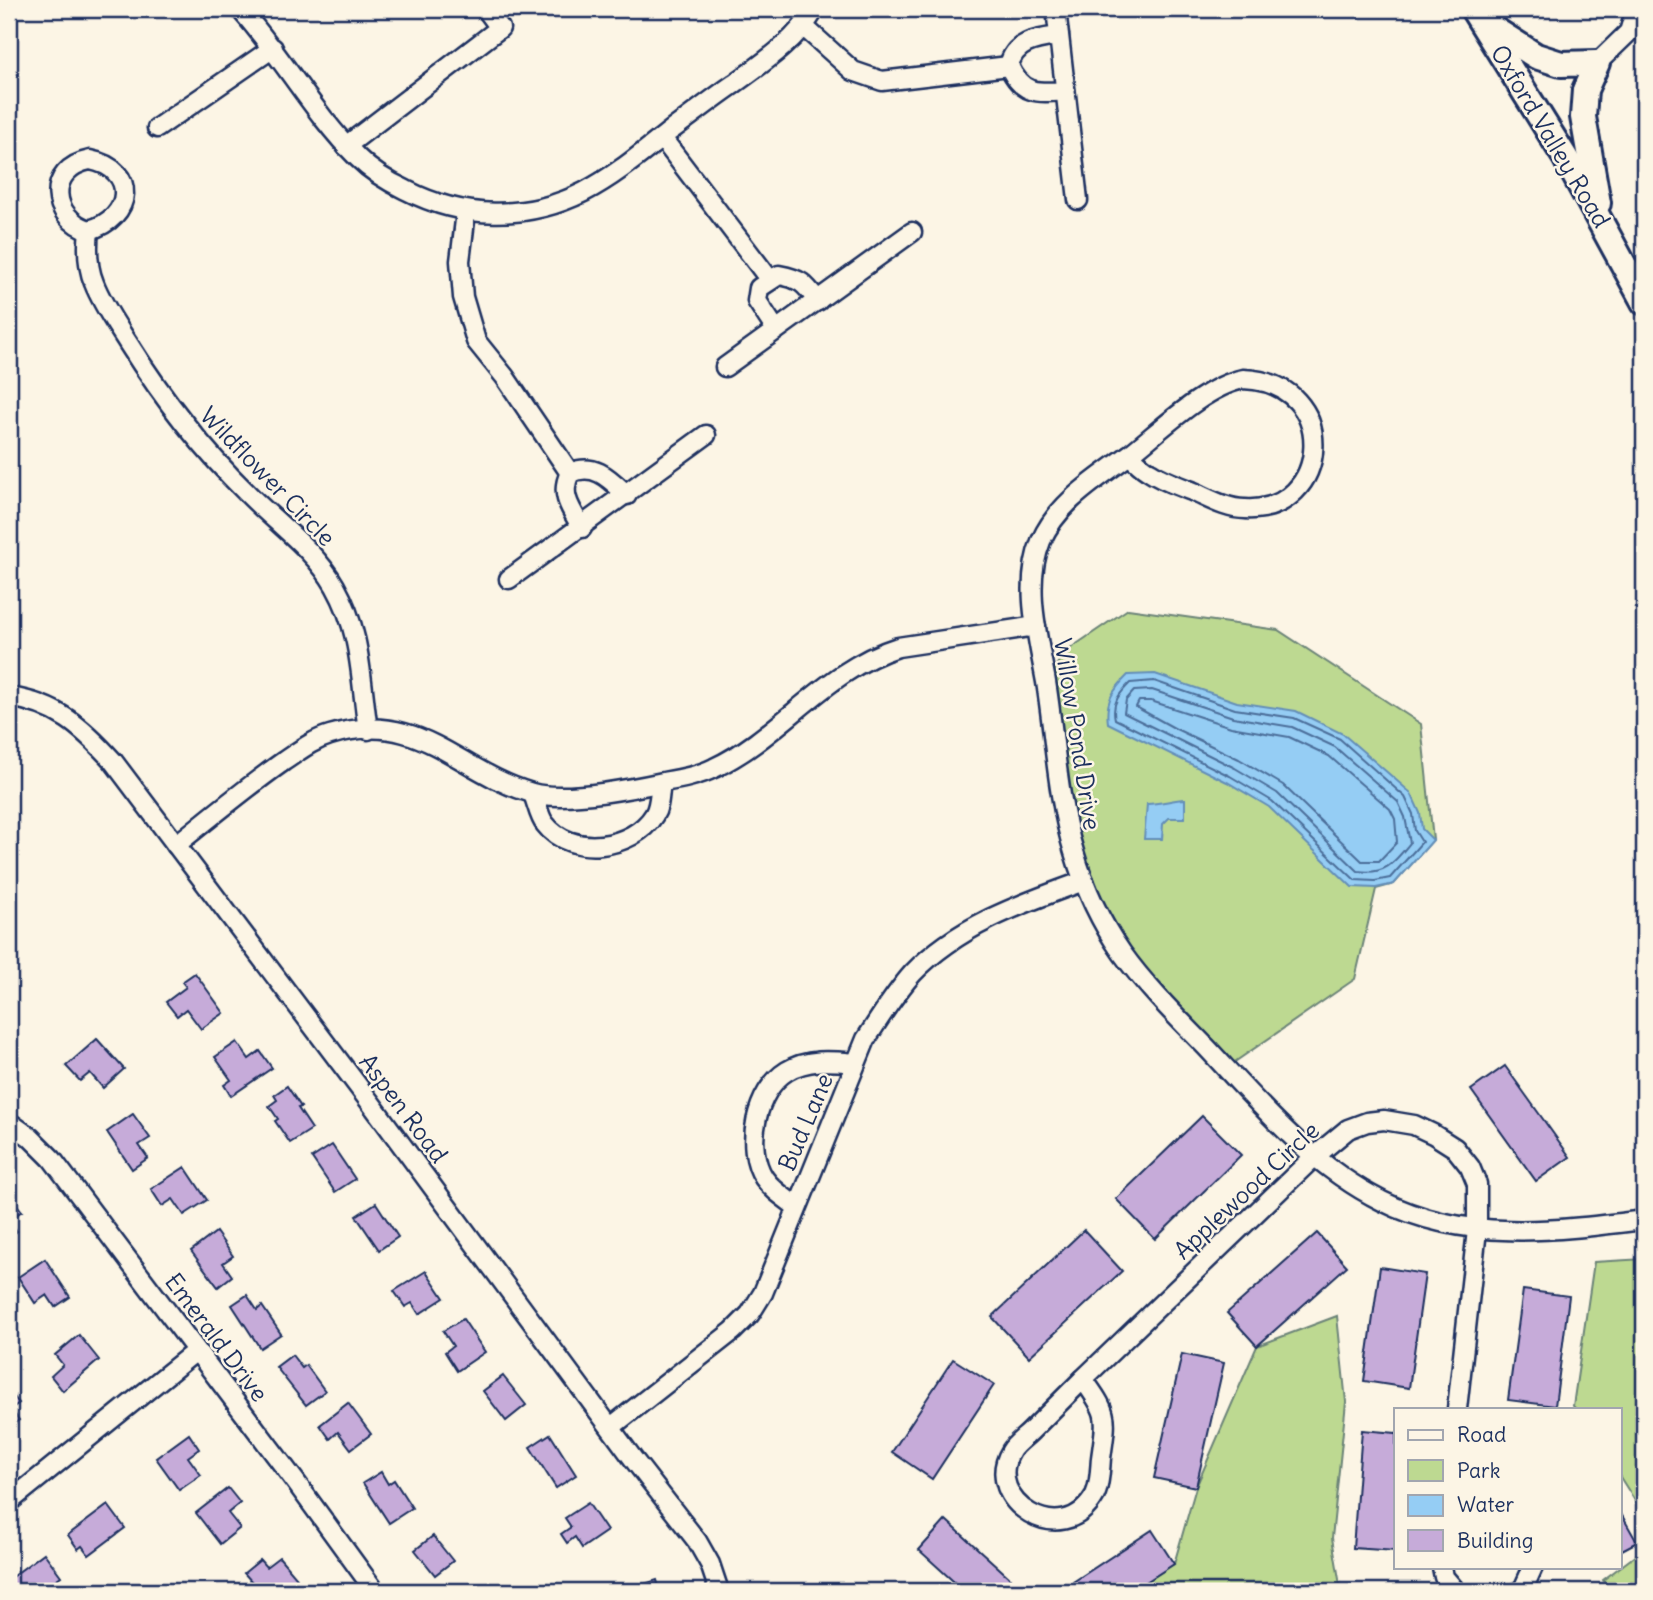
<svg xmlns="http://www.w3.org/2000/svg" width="1653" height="1600" viewBox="0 0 1653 1600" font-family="Delius,sans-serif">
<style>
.green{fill:#bdd991;stroke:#6c8478;stroke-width:2}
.water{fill:#95cdf4;stroke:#648eb8;stroke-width:2}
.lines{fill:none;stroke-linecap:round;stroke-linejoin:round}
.shore{stroke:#4c6e9a;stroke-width:2}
.building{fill:#c6abd9;stroke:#1b2f5e;stroke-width:2}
.street-casing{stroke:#1b2f5e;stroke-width:23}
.secondary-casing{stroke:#1b2f5e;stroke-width:30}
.street{stroke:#fcf5e5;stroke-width:18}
.secondary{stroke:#fcf5e5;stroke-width:24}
.labels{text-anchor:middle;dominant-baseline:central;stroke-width:5;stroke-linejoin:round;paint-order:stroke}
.street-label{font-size:24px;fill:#1b2f5e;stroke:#fcf5e5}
</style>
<rect width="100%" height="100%" fill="#fcf5e5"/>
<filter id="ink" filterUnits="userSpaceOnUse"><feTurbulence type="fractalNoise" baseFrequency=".0143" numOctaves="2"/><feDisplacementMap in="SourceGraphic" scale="14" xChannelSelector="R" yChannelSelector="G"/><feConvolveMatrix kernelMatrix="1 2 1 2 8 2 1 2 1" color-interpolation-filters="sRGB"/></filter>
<g filter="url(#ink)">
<g class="green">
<path d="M 1128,609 L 1278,630 L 1421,724 L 1433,840 L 1394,884 L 1376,889 L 1355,979 L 1226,1068 L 1153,991 L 1084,881 L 1046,681 L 1065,652 Z"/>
<path d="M 1644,1259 L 1644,1515 L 1620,1477 L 1620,1409 L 1576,1409 L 1573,1406 L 1594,1262 Z"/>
<path d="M 1337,1316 L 1346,1402 L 1332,1538 L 1341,1591 L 1132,1591 L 1174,1564 L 1196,1487 L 1257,1346 Z"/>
<path d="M 1644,1549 L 1644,1591 L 1609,1591 L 1603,1580 Z"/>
</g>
<g class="water">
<path d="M 1155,674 L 1237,702 L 1296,711 L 1343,734 L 1411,793 L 1420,813 L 1422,829 L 1433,840 L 1394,884 L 1376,888 L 1352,887 L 1269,807 L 1227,782 L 1108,723 C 1105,701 1113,690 1128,675 Z"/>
<path d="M 1185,799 L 1185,818 L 1169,818 L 1163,824 L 1162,839 L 1144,839 L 1147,804 C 1160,804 1171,800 1185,799 Z"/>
</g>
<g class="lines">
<g class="shore">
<path d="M 1154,681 L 1235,709 L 1294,718 L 1340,739 L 1405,797 L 1413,814 L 1415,831 L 1422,842 L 1390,878 L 1375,881 L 1355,880 L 1272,801 L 1230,776 L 1115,719 C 1111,703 1120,693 1130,683 Z"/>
<path d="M 1152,690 L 1233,717 L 1292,727 L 1335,747 L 1398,802 L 1405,817 L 1410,843 C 1394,863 1385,875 1358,871 L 1277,793 L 1235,768 L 1124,713 L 1126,700 L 1134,691 Z"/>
<path d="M 1151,701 L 1231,727 L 1289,737 L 1329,756 L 1390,809 L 1395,819 L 1397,842 L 1379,861 L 1362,861 L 1283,785 L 1239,759 L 1176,729 L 1136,707 L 1139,701 Z"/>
</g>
</g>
<g class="building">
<path d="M 195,973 L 224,1013 L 201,1029 L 186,1009 L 177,1016 L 166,1002 L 186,987 L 182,982 Z"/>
<path d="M 97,1039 L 124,1069 L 103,1088 L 90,1073 L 80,1081 L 66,1066 Z"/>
<path d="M 237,1042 L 249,1059 L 260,1051 L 272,1068 L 231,1096 L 224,1085 L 231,1080 L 215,1057 Z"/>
<path d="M 1505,1066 L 1570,1157 L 1536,1181 L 1471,1090 Z"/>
<path d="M 287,1086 L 301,1107 L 298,1108 L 312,1129 L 290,1143 L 275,1121 L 278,1119 L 269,1106 L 277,1100 L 274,1095 Z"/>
<path d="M 133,1114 L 150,1138 L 139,1145 L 148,1158 L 132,1169 L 107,1132 Z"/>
<path d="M 1202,1116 L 1241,1155 L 1155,1239 L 1116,1199 Z"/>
<path d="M 332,1145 L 355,1179 L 335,1192 L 312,1158 Z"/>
<path d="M 185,1167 L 207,1200 L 184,1215 L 173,1199 L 162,1206 L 151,1189 Z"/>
<path d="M 9,1195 L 22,1211 L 9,1220 L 17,1231 L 9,1238 Z"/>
<path d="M 376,1203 L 398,1237 L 379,1250 L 356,1216 Z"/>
<path d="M 1084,1230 L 1122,1271 L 1029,1357 L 992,1317 Z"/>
<path d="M 216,1232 L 233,1256 L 223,1263 L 232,1276 L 218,1287 L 191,1251 Z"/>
<path d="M 1317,1233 L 1347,1266 L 1257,1346 L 1227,1313 Z"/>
<path d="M 45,1259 L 70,1297 L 55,1307 L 47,1295 L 35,1303 L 18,1277 Z"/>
<path d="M 1380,1267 L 1425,1274 L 1409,1388 L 1364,1381 Z"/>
<path d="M 426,1271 L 444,1298 L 419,1314 L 412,1303 L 405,1307 L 394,1291 Z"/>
<path d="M 1523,1290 L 1569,1296 L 1555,1406 L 1508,1400 Z"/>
<path d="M 247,1295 L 257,1310 L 262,1306 L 281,1334 L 260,1348 L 232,1305 Z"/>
<path d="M 463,1319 L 485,1352 L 457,1371 L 445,1352 L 453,1346 L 443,1331 Z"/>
<path d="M 79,1335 L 99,1360 L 63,1391 L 51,1376 L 63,1365 L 55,1355 Z"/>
<path d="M 1182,1354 L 1224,1363 L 1196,1487 L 1154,1478 Z"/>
<path d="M 292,1355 L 302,1368 L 306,1365 L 325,1391 L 306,1405 L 276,1367 Z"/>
<path d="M 953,1359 L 994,1385 L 932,1479 L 892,1452 Z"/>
<path d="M 503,1376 L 526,1405 L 506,1421 L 483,1391 Z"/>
<path d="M 9,1391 L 19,1403 L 11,1409 L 19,1420 L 9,1428 Z"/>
<path d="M 348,1403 L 371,1434 L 351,1449 L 338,1432 L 330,1439 L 320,1425 Z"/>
<path d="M 1362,1430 L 1396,1433 L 1396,1551 L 1353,1548 Z"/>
<path d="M 189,1434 L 199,1449 L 188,1457 L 201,1475 L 179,1490 L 156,1458 Z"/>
<path d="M 550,1434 L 576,1475 L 556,1488 L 530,1447 Z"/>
<path d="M 381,1472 L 388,1484 L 394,1480 L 412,1508 L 389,1523 L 363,1483 Z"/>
<path d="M 228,1488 L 240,1503 L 228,1513 L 240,1528 L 220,1544 L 196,1513 Z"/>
<path d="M 588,1503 L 607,1531 L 582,1548 L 575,1537 L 567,1543 L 561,1534 L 571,1527 L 565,1518 Z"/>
<path d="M 108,1505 L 125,1528 L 89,1555 L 82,1546 L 78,1549 L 68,1535 Z"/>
<path d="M 1620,1512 L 1637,1542 L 1620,1551 Z"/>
<path d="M 946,1520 L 1021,1588 L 1019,1591 L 964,1591 L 919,1550 Z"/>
<path d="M 1152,1530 L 1174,1564 L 1132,1591 L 1071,1591 L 1067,1586 Z"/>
<path d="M 433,1536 L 453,1561 L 435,1575 L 415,1550 Z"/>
<path d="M 44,1553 L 61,1576 L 40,1591 L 14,1591 L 9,1584 L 9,1579 Z"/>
<path d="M 279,1557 L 297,1578 L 281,1591 L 260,1591 L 244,1573 L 260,1560 L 266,1567 Z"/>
<path d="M 657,1580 L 660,1591 L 636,1591 L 635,1587 Z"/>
<path d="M 474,1583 L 480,1591 L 461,1591 Z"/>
</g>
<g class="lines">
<g class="street-casing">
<g id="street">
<path d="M 240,9 C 282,56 313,113 358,158 C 372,172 389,182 406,190 C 462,219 526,221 584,192 C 615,176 642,153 670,131 C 692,115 712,99 734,84 C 764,62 795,42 815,9"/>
<path d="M 1056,9 L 1078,200"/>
<path d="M 803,26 L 853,71 L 882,81 L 1009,66"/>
<path d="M 1059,36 C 1037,39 1014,41 1009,66 C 1022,95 1038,93 1065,91"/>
<path d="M 1597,63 L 1629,32 L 1636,9"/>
<path d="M 157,128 L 273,48"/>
<path d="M 662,138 L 770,280"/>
<path d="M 346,146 L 500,28 L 486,9"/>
<path d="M 90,160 C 138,169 133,218 89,230 C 51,218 45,169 90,160 Z"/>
<path d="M 466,212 L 460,261 L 463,297 L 476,341 L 505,377 L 570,473"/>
<path d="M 89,230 C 87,248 87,266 94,283 C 102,304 116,324 128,343 C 162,397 201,448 247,493 C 276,523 314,549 335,586 C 362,634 360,677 368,730"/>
<path d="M 776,330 L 757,301 L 759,288 L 779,275 C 801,279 804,283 818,301"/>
<path d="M 725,367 L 912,232"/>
<path d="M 1243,379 C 1342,382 1331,514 1245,509 C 1227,509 1210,499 1194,492 C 1180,486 1163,481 1150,472 C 1142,468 1136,461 1129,455 C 1161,430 1204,387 1243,379 Z"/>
<path d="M 1129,455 C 1096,480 1058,502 1041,541 C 1023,585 1038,637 1046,682 C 1055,738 1057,797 1074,852 C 1084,886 1101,923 1122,953 C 1147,988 1179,1019 1209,1050 C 1262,1107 1312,1166 1382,1201 C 1465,1243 1556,1231 1644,1220"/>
<path d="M 582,528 C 571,509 559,494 570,473 C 595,462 610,479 627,495"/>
<path d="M 509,579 L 706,435"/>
<path d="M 9,697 C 57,704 82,727 113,761 L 370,1102 L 634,1460 L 697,1541 L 710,1564 L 719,1591"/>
<path d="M 533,794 C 537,803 539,817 545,824 C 571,858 633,849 654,815 C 660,806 659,793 661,783"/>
<path d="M 176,845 C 211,817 247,787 284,761 C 299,751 313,740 330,735 C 420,708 457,772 532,793 C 564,802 630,789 663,782 C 680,779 698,776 714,768 C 780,737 826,669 898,647 L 1036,626"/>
<path d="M 9,1122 L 30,1137 L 52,1159 L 295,1481 L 375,1591"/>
<path d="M 797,1207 C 785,1198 772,1190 764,1178 C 744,1147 756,1090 787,1071 C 808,1058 833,1061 856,1063"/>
<path d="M 1083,1379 L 1314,1157 L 1348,1129 L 1367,1122 L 1384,1120 L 1414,1125 L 1433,1134 L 1455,1148 L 1470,1167 L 1477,1184 L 1477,1230 L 1457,1409"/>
<path d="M 1083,1379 C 1109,1415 1107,1415 1101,1458 C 1100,1469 1100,1485 1095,1495 C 1063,1553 981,1500 1011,1451 C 1015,1444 1024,1438 1030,1432 C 1048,1414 1065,1397 1083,1379 Z"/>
<path d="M 611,1427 L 733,1331 L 750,1314 L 763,1293 L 866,1039 C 881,1016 895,993 913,973 C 959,925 1023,903 1084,881"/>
<path d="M 9,1502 L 196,1351"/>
<path d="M 1442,1567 L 1444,1577 L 1456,1591"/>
<path d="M 1520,1591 L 1524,1587 L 1533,1567"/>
</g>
</g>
<g class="secondary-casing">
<g id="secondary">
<path d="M 1473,9 L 1565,157 L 1644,302"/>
<path d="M 1489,26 L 1536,56 L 1561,64 L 1597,63 L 1585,90 L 1583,117 L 1598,203"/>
</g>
</g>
<use href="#street" class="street"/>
<use href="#secondary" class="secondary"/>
</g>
</g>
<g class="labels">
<g class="street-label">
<text transform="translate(1551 136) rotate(59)">Oxford Valley Road</text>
<text transform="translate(268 476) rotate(46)">Wildflower Circle</text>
<text transform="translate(1078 734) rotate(81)">Willow Pond Drive</text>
<text transform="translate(404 1108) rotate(53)">Aspen Road</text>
<text transform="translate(805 1122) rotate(-67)">Bud Lane</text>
<text transform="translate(1246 1190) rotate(-43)">Applewood Circle</text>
<text transform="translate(217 1337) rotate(53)">Emerald Drive</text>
</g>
</g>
<rect width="1653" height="1600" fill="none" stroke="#fcf5e5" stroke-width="35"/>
<rect x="18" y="18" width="1618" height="1565" fill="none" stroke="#1b2f5e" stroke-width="2.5" filter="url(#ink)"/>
<rect x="1394" y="1408" width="228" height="161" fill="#fcf5e5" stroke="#a2a6af" stroke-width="2"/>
<rect x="1408" y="1430" width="35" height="10" fill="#fcf5e5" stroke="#a2a6af" stroke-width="2"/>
<text x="1457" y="1442" font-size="21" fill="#1b2f5e">Road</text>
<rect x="1408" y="1460" width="35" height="21" fill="#bdd991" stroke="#a2a6af" stroke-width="2"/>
<text x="1457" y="1478" font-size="21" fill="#1b2f5e">Park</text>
<rect x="1408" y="1495" width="35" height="21" fill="#95cdf4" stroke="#a2a6af" stroke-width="2"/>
<text x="1457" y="1512" font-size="21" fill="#1b2f5e">Water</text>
<rect x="1408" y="1530" width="35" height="21" fill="#c6abd9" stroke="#a2a6af" stroke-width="2"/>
<text x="1457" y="1548" font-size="21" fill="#1b2f5e">Building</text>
</svg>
